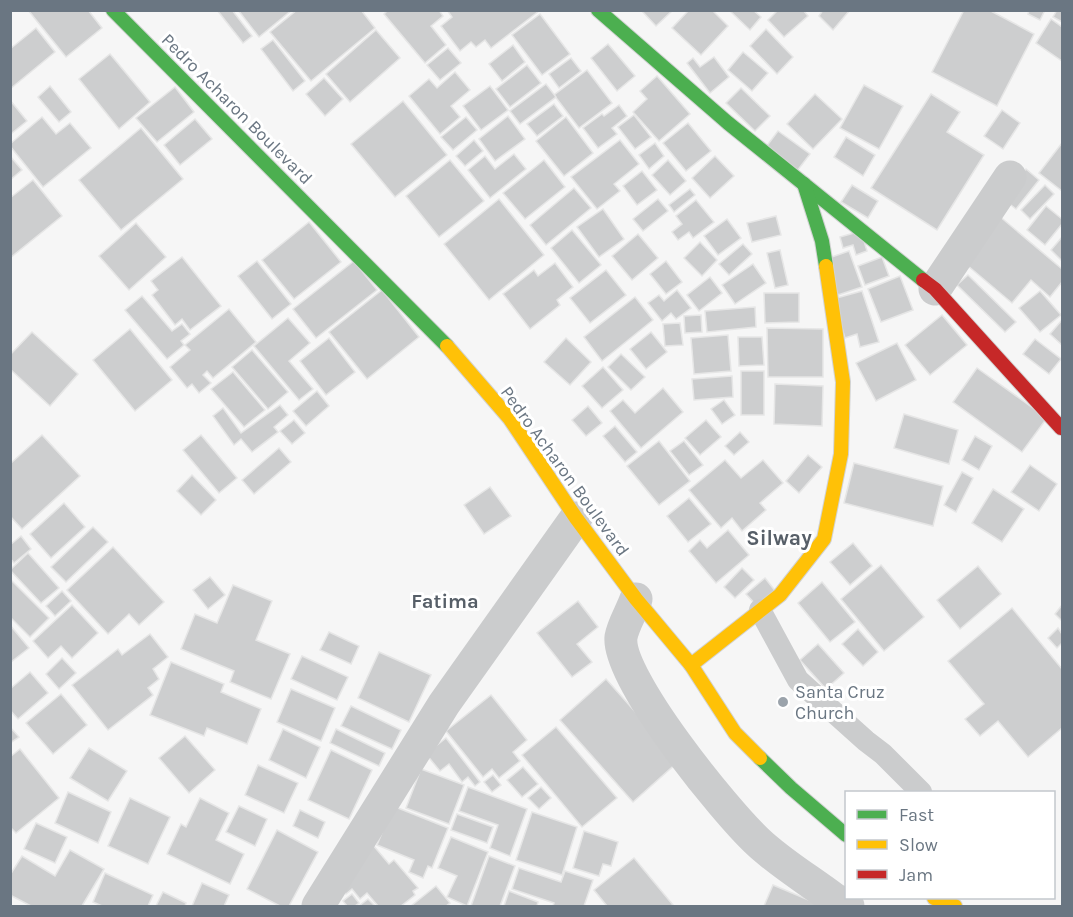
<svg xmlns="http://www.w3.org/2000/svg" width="1073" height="917" viewBox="0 0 1073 917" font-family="Karla,sans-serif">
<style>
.building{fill:#cdcecf;stroke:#e6e6e6;stroke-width:1.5}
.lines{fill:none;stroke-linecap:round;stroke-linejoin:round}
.fast-casing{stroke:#d2d3d3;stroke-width:16}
.slow-casing{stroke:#d2d3d3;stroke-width:16}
.jam-casing{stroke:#d2d3d3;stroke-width:16}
.lane{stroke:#cbcccd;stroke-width:22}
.street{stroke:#cbcccd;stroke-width:33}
.fast{stroke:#4caf50;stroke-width:14}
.slow{stroke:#ffc107;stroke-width:14}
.jam{stroke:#c62828;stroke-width:14}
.poi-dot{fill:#9ba3ab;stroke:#fff;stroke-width:2}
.labels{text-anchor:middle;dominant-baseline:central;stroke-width:6;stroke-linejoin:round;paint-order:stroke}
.street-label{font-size:18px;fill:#6a7682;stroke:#fff}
.poi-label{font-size:18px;fill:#6a7682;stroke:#fff;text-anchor:start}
.neighbourhood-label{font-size:20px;font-weight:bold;fill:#575f68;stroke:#fff}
.quarter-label{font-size:21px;font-weight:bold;fill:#575f68;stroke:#fff}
</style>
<rect width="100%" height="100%" fill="#f6f6f6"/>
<g class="building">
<path d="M 28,10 L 88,10 L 102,28 L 66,57 Z"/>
<path d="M 217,10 L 232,10 L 252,36 L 243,43 Z"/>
<path d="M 238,10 L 292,10 L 259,37 Z"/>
<path d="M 297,10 L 361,10 L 375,28 L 311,81 L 270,32 Z"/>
<path d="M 388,10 L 439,10 L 443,16 L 431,26 L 446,45 L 425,63 L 384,14 Z"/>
<path d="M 447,10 L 539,10 L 539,11 L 491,48 L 485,40 L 476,47 L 471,42 L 460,51 L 441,26 L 452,17 Z"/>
<path d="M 641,10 L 673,10 L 656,26 Z"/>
<path d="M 689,10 L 712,10 L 728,26 L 701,55 L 672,28 Z"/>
<path d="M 729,10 L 753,10 L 761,17 L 750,30 Z"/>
<path d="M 778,10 L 803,10 L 808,16 L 784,37 L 768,20 Z"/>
<path d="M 823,10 L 850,10 L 833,30 L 819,16 Z"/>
<path d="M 964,10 L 989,10 L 1034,34 L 997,106 L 932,72 Z"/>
<path d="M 1029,10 L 1045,10 L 1040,20 L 1028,14 Z"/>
<path d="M 1057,10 L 1062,10 L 1062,22 L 1053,17 Z"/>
<path d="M 540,14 L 570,54 L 542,75 L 512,35 Z"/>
<path d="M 1051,19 L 1062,27 L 1062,61 L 1036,43 Z"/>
<path d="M 36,28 L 55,52 L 10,89 L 10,49 Z"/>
<path d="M 766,29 L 793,57 L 777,74 L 750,46 Z"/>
<path d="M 376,30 L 400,58 L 350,102 L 326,74 Z"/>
<path d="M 273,40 L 305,81 L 293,91 L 261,49 Z"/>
<path d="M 608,44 L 635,76 L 617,91 L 591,58 Z"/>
<path d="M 513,45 L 525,62 L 502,81 L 489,64 Z"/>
<path d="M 448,48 L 461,63 L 440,80 L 427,65 Z"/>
<path d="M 743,52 L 768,73 L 752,91 L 728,70 Z"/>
<path d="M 110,54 L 150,102 L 119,129 L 79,79 Z"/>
<path d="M 714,57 L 729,77 L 710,93 L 687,63 L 693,58 L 700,67 Z"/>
<path d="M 571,58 L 581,71 L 559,88 L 549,74 Z"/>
<path d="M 527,65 L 541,83 L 510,107 L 496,89 Z"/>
<path d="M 587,70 L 612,103 L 579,128 L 554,95 Z"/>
<path d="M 455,72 L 470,90 L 451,106 L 460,117 L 440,134 L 409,96 L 429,79 L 437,88 Z"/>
<path d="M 657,76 L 690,114 L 659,141 L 633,112 L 647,99 L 640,91 Z"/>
<path d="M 324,78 L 343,99 L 325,116 L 306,94 Z"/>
<path d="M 546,84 L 556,97 L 520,124 L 510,111 Z"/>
<path d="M 864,85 L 903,106 L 879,149 L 840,128 Z"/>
<path d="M 50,86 L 71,112 L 59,122 L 38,97 Z"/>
<path d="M 490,86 L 508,110 L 481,130 L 463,106 Z"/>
<path d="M 175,87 L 194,112 L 157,142 L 136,118 Z"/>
<path d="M 741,88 L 770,116 L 755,131 L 726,103 Z"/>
<path d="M 815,94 L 842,119 L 813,149 L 787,124 Z"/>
<path d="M 931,94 L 960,112 L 947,132 L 984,155 L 937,230 L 871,188 Z"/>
<path d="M 10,100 L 27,121 L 12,133 L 10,131 Z"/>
<path d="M 403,101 L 447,155 L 395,197 L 351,144 Z"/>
<path d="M 554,104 L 563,116 L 537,136 L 527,124 Z"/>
<path d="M 619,105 L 627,116 L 612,128 L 617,134 L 598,148 L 583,128 L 602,114 L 604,116 Z"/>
<path d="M 1002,110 L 1020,123 L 1003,149 L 984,136 Z"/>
<path d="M 634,115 L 651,137 L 635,149 L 618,127 Z"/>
<path d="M 508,116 L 525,139 L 495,161 L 479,139 Z"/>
<path d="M 42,117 L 56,134 L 70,123 L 91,148 L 43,187 L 10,146 L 10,144 Z"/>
<path d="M 466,117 L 477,130 L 453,150 L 441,137 Z"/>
<path d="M 566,117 L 593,153 L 564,176 L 536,141 Z"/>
<path d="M 195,119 L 212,139 L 180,165 L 164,145 Z"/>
<path d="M 688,123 L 711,151 L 686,171 L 663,143 Z"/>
<path d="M 141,128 L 183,179 L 121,230 L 79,180 Z"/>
<path d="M 778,131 L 810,154 L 797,171 L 766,147 Z"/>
<path d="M 846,137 L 875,155 L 863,176 L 834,157 Z"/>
<path d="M 474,140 L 483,151 L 465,166 L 456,156 Z"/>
<path d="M 620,140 L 639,164 L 614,184 L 620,191 L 597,209 L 571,177 Z"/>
<path d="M 655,143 L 664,156 L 649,169 L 639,155 Z"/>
<path d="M 1062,143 L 1062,191 L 1039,173 Z"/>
<path d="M 514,154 L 526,169 L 490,198 L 468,170 L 485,156 L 495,169 Z"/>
<path d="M 10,156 L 22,170 L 10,180 Z"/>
<path d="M 715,156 L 734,176 L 710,198 L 692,178 Z"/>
<path d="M 450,160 L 484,201 L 439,237 L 406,196 Z"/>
<path d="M 544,160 L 565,187 L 525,219 L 503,193 Z"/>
<path d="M 668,160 L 686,181 L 670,195 L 652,175 Z"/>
<path d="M 1026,169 L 1039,180 L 1016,209 L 1002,198 Z"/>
<path d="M 642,171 L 657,190 L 637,205 L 623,186 Z"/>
<path d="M 33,180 L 62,216 L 10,258 L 10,198 Z"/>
<path d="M 852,185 L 878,201 L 868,218 L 841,202 Z"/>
<path d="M 1045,185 L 1054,194 L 1030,219 L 1021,210 Z"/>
<path d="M 574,188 L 591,208 L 546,245 L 530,225 Z"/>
<path d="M 690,189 L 695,195 L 674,212 L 669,205 Z"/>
<path d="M 499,199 L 544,255 L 489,300 L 444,244 Z"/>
<path d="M 658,199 L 668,211 L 643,231 L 633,219 Z"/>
<path d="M 696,200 L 714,222 L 693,238 L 689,232 L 678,240 L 672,232 L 682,224 L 676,216 Z"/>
<path d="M 1046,206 L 1062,219 L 1062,224 L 1045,245 L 1027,230 Z"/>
<path d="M 603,209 L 624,239 L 599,257 L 577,227 Z"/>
<path d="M 998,215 L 1062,269 L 1062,282 L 1050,297 L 1031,280 L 1012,303 L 961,260 Z"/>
<path d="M 776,216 L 781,235 L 752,242 L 747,223 Z"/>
<path d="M 727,219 L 741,238 L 718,255 L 704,236 Z"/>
<path d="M 309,222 L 341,262 L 294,299 L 262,260 Z"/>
<path d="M 136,223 L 166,257 L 129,290 L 99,256 Z"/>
<path d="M 572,230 L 601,265 L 579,283 L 551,248 Z"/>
<path d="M 861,231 L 867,251 L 856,255 L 853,245 L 843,248 L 840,237 Z"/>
<path d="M 638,234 L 658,258 L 632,280 L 612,256 Z"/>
<path d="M 1062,237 L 1062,261 L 1051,250 Z"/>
<path d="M 700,242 L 717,260 L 702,276 L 684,258 Z"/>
<path d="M 743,244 L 752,254 L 729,275 L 719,264 Z"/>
<path d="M 780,250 L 788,285 L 775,288 L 767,253 Z"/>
<path d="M 849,251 L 862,287 L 838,295 L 826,259 Z"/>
<path d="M 182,257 L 221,306 L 190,330 L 182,319 L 175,325 L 152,295 L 158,290 L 151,281 Z"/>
<path d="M 882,257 L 889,276 L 865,285 L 858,266 Z"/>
<path d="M 257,261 L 291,304 L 272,319 L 238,276 Z"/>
<path d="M 354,261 L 377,290 L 316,338 L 293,309 Z"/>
<path d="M 666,261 L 682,282 L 666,294 L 650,274 Z"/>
<path d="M 555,263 L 573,287 L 557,300 L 560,305 L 530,329 L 503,294 L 534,270 L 538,276 Z"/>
<path d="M 753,264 L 766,283 L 735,304 L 722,285 Z"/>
<path d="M 606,270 L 626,295 L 590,323 L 570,298 Z"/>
<path d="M 968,275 L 1016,322 L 1005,332 L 957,285 Z"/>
<path d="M 900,276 L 913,310 L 881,322 L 868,289 Z"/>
<path d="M 710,277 L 722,293 L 699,311 L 687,295 Z"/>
<path d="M 382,290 L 419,337 L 367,379 L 329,332 Z"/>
<path d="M 677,290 L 691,308 L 676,319 L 671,313 L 662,321 L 648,303 L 659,295 L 664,301 Z"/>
<path d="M 862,291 L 879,342 L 860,347 L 857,334 L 845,338 L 833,299 Z"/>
<path d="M 1040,291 L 1061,315 L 1040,332 L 1019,308 Z"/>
<path d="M 764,293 L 799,293 L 799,322 L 765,323 Z"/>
<path d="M 142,296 L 172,331 L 182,324 L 190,334 L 181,341 L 184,345 L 167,359 L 125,310 Z"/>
<path d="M 635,297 L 653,320 L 602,361 L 584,337 Z"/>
<path d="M 755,307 L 756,327 L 707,332 L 705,311 Z"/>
<path d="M 229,309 L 256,342 L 213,378 L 207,371 L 203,375 L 211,383 L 199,393 L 192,384 L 187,388 L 170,367 L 190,350 L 185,345 Z"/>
<path d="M 701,315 L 702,332 L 685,333 L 684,316 Z"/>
<path d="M 942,315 L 967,345 L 930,375 L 905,345 Z"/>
<path d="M 288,318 L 310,343 L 289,361 L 313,389 L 299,400 L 254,346 Z"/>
<path d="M 1062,320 L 1062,345 L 1050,334 Z"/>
<path d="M 680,323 L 683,345 L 665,346 L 663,324 Z"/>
<path d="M 767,328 L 823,329 L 823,377 L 768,377 Z"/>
<path d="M 130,329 L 172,380 L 135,411 L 93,360 Z"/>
<path d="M 32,332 L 78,374 L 50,406 L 10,369 L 10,355 Z"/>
<path d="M 651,332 L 667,352 L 646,369 L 630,349 Z"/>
<path d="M 728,335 L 731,371 L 694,374 L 691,338 Z"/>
<path d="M 738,337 L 762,337 L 764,365 L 739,366 Z"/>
<path d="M 329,338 L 355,372 L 326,395 L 300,361 Z"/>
<path d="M 566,338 L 591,362 L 570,385 L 544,362 Z"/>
<path d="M 1035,339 L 1061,359 L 1049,374 L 1023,354 Z"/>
<path d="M 897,343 L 916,380 L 876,401 L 856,363 Z"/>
<path d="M 252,350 L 288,392 L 268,409 L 232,367 Z"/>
<path d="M 621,354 L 645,377 L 631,390 L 608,367 Z"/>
<path d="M 603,367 L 623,390 L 602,408 L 582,386 Z"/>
<path d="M 977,368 L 1047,418 L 1022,452 L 953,402 Z"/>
<rect x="741" y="371" width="23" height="44"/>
<path d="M 233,372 L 265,410 L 244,427 L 211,389 Z"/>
<path d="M 732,376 L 733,397 L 694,400 L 692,379 Z"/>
<path d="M 775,384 L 823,386 L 822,426 L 774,424 Z"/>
<path d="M 663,388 L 683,412 L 641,448 L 610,411 L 623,400 L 635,413 Z"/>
<path d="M 317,391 L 329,406 L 306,426 L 293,411 Z"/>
<path d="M 724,400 L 735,415 L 722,424 L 711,409 Z"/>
<path d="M 280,405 L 288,415 L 274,427 L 278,432 L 252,452 L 241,439 L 234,445 L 213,416 L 223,408 L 241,433 Z"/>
<path d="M 588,406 L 602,423 L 586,436 L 572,420 Z"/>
<path d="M 904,414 L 958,430 L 949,464 L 894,448 Z"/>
<path d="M 294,420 L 305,433 L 292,444 L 280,431 Z"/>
<path d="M 706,420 L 721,437 L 700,455 L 685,438 Z"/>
<path d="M 615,426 L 637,452 L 625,462 L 603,436 Z"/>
<path d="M 740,432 L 749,442 L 734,455 L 725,446 Z"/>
<path d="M 42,435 L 80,476 L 22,529 L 10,516 L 10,464 Z"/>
<path d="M 201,435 L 237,478 L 219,493 L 183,450 Z"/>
<path d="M 975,436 L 992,446 L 979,470 L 962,460 Z"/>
<path d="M 659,441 L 690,481 L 659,505 L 627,466 Z"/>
<path d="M 684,441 L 703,465 L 689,475 L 670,451 Z"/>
<path d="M 279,448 L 291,462 L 254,494 L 242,480 Z"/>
<path d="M 808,455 L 822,467 L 799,493 L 786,481 Z"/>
<path d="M 725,460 L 741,478 L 763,460 L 783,483 L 760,503 L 766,510 L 742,531 L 732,518 L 721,528 L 689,490 Z"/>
<path d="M 854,463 L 943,486 L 933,526 L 844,503 Z"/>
<path d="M 1030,465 L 1057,484 L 1039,511 L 1011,492 Z"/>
<path d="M 962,472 L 973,478 L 956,512 L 944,505 Z"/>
<path d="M 192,475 L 216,500 L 201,515 L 177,491 Z"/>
<path d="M 490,487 L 511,516 L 484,534 L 464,505 Z"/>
<path d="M 993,489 L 1024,509 L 1002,542 L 972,523 Z"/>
<path d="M 689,498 L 711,524 L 688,542 L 667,516 Z"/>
<path d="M 64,503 L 85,527 L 51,558 L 30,534 Z"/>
<path d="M 93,527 L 108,542 L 66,582 L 51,567 Z"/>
<path d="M 728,530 L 749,555 L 716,583 L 689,551 L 700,540 L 707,548 Z"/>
<path d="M 21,536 L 31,549 L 14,563 L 10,558 L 10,545 Z"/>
<path d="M 853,543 L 872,566 L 850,585 L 830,562 Z"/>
<path d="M 113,547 L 164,602 L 139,625 L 129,614 L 108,634 L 67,590 Z"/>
<path d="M 28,553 L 59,588 L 41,603 L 10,570 Z"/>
<path d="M 881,565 L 924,617 L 884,651 L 841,599 Z"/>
<path d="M 978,566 L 1001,594 L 960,629 L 937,600 Z"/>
<path d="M 742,568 L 754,580 L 735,598 L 724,587 Z"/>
<path d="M 210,577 L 225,595 L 208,609 L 193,590 Z"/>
<path d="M 765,578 L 776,592 L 758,607 L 746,594 Z"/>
<path d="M 10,579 L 49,618 L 30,637 L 10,617 Z"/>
<path d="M 822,582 L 855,622 L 830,642 L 798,603 Z"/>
<path d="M 233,585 L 272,601 L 256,640 L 290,654 L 271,699 L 230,682 L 234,671 L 181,649 L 195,614 L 217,623 Z"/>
<path d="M 62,591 L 71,601 L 55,616 L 46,606 Z"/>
<path d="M 578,601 L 598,627 L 577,644 L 592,662 L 572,677 L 537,633 Z"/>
<path d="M 72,605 L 98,633 L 72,658 L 61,646 L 48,658 L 33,641 Z"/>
<path d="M 1062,605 L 1062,621 L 1055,614 Z"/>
<path d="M 1012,608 L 1062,669 L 1062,728 L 1028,757 L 998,721 L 980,736 L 965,719 L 984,704 L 948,661 Z"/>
<path d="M 10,625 L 29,648 L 11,662 L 10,661 Z"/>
<path d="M 1058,628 L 1062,634 L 1062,643 L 1057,648 L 1048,638 Z"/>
<path d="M 858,629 L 878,652 L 863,666 L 842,644 Z"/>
<path d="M 329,632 L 359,646 L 351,664 L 320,650 Z"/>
<path d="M 150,634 L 168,657 L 153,669 L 159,679 L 148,688 L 153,695 L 108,730 L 72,685 L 118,649 L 122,655 Z"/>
<path d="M 818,644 L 844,673 L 826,689 L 800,660 Z"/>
<path d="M 379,652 L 431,675 L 409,722 L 358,698 Z"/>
<path d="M 302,656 L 348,677 L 337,700 L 291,679 Z"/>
<path d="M 62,658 L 76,673 L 59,689 L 46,674 Z"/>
<path d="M 171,662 L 224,684 L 221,692 L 261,709 L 247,744 L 207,728 L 204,736 L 150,715 Z"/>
<path d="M 30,672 L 48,693 L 18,719 L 10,710 L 10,689 Z"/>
<path d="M 606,679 L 679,761 L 633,802 L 560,720 Z"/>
<path d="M 291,689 L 335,708 L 321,741 L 277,722 Z"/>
<path d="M 61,694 L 87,725 L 53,754 L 26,723 Z"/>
<path d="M 491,695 L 527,740 L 513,752 L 520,761 L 499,778 L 492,769 L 483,777 L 446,731 Z"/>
<path d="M 351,706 L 401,730 L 392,749 L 341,726 Z"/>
<path d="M 10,727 L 19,737 L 10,743 Z"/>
<path d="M 556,727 L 617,798 L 582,827 L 522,755 Z"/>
<path d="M 283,729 L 320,747 L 306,778 L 269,760 Z"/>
<path d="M 336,729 L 385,753 L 379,766 L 330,743 Z"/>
<path d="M 185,736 L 215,770 L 189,793 L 159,758 Z"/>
<path d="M 446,738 L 480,782 L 475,786 L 468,777 L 462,782 L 449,764 L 440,771 L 426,754 Z"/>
<path d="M 89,748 L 127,771 L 108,801 L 70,778 Z"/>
<path d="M 20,749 L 59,798 L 16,833 L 10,827 L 10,757 Z"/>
<path d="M 331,750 L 372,770 L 349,819 L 308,800 Z"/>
<path d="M 258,765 L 298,783 L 284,813 L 245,795 Z"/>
<path d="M 523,767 L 538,784 L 522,797 L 507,780 Z"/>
<path d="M 421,769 L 464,785 L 449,824 L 406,808 Z"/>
<path d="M 493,775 L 501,785 L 492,792 L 484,782 Z"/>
<path d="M 468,787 L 527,809 L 510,856 L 490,848 L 498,825 L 459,811 Z"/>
<path d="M 541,787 L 551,798 L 539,809 L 528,798 Z"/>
<path d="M 68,792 L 111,812 L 98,843 L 55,823 Z"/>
<path d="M 130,798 L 170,817 L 148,864 L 108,846 Z"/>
<path d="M 200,798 L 229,813 L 216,840 L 244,854 L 230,884 L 167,854 L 181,824 L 186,827 Z"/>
<path d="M 239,806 L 267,819 L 255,846 L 226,832 Z"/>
<path d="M 393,806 L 448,828 L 432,868 L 428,866 L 423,878 L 409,872 L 414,860 L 377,845 Z"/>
<path d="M 300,810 L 325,822 L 318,838 L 293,826 Z"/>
<path d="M 532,812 L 577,827 L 562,875 L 516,860 Z"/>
<path d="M 457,814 L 493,827 L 487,843 L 451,830 Z"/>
<path d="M 36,823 L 67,837 L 55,863 L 24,849 Z"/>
<path d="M 277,830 L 318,852 L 289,906 L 280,906 L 247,889 Z"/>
<path d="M 584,831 L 618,842 L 611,866 L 603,864 L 599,876 L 573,868 Z"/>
<path d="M 451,837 L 488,852 L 467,906 L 447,897 L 457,876 L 438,868 Z"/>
<path d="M 372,844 L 389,864 L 394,860 L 418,888 L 413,891 L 415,895 L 401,906 L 378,906 L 367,893 L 360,899 L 352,889 L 346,894 L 337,883 Z"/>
<path d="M 70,850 L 104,869 L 82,906 L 31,906 L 10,895 L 10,875 L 22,856 L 55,876 Z"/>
<path d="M 489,856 L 515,866 L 500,906 L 471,906 Z"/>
<path d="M 634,858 L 673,905 L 671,906 L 607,906 L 594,890 Z"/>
<path d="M 519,868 L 561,882 L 565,871 L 593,880 L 584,906 L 553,906 L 554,903 L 512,889 Z"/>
<path d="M 105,873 L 153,895 L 148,906 L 102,906 L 93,902 Z"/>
<path d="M 202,883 L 229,895 L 224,906 L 192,906 Z"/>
<path d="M 773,885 L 823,906 L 764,906 Z"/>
<path d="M 436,886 L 450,903 L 446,906 L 411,906 Z"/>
<path d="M 509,891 L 538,902 L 537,906 L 504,906 Z"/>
<path d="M 163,892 L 186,903 L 185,906 L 156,906 Z"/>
<path d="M 352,894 L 359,903 L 355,906 L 347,906 L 343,901 Z"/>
<path d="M 368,899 L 375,906 L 359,906 Z"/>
</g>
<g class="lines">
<g class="fast-casing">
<g id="fast">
<path d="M 113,10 L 447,346"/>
<path d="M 598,10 L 728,123 L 923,280"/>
<path d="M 804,184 L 822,241 L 826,266"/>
<path d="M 760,758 L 791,788 L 846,835"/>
</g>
</g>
<g class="slow-casing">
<g id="slow">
<path d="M 447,346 L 510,419 L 576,518 L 636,599 L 691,665 L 735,733 L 760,758"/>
<path d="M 691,665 L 780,595 L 824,539 L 841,454 L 843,382 L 826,266"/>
<path d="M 934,898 L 955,906"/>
</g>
</g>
<g class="jam-casing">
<path id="jam" d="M 923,280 L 935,289 L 1061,428"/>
</g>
<path class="lane" d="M 760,610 L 798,680 L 866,741 L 883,754 L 921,792"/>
<g class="street">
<path d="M 935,289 L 1010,177"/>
<path d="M 636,599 C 632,611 623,625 621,637 C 616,678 726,812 757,841 C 780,863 809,880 834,899 L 848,906"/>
<path d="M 318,906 L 444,704 L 576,518"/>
</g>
<use href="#fast" class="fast"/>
<use href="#slow" class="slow"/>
<use href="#jam" class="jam"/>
</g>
<circle class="poi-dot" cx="783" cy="702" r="6"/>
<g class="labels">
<g class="street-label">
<text transform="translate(237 109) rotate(45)">Pedro Acharon Boulevard</text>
<text transform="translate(565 471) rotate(54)">Pedro Acharon Boulevard</text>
</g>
<g class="poi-label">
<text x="795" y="692">Santa Cruz<tspan x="795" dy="21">Church</tspan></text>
</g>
<g class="neighbourhood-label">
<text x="445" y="601">Fatima</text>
</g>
<g class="quarter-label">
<text x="779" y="538">Silway</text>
</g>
</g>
<rect width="1073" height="917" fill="none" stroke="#6a7682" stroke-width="24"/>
<rect x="845" y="791" width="210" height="108" fill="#ffffff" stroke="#c3c8cd" stroke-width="1.5"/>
<rect x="857" y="810" width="30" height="9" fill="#4caf50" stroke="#c3c8cd" stroke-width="1.5"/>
<text x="899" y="821" font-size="18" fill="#6a7682">Fast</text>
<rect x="857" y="840" width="30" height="9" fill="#ffc107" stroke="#c3c8cd" stroke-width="1.5"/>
<text x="899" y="851" font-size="18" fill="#6a7682">Slow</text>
<rect x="857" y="870" width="30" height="9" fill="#c62828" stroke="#c3c8cd" stroke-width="1.5"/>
<text x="899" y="881" font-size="18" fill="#6a7682">Jam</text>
</svg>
